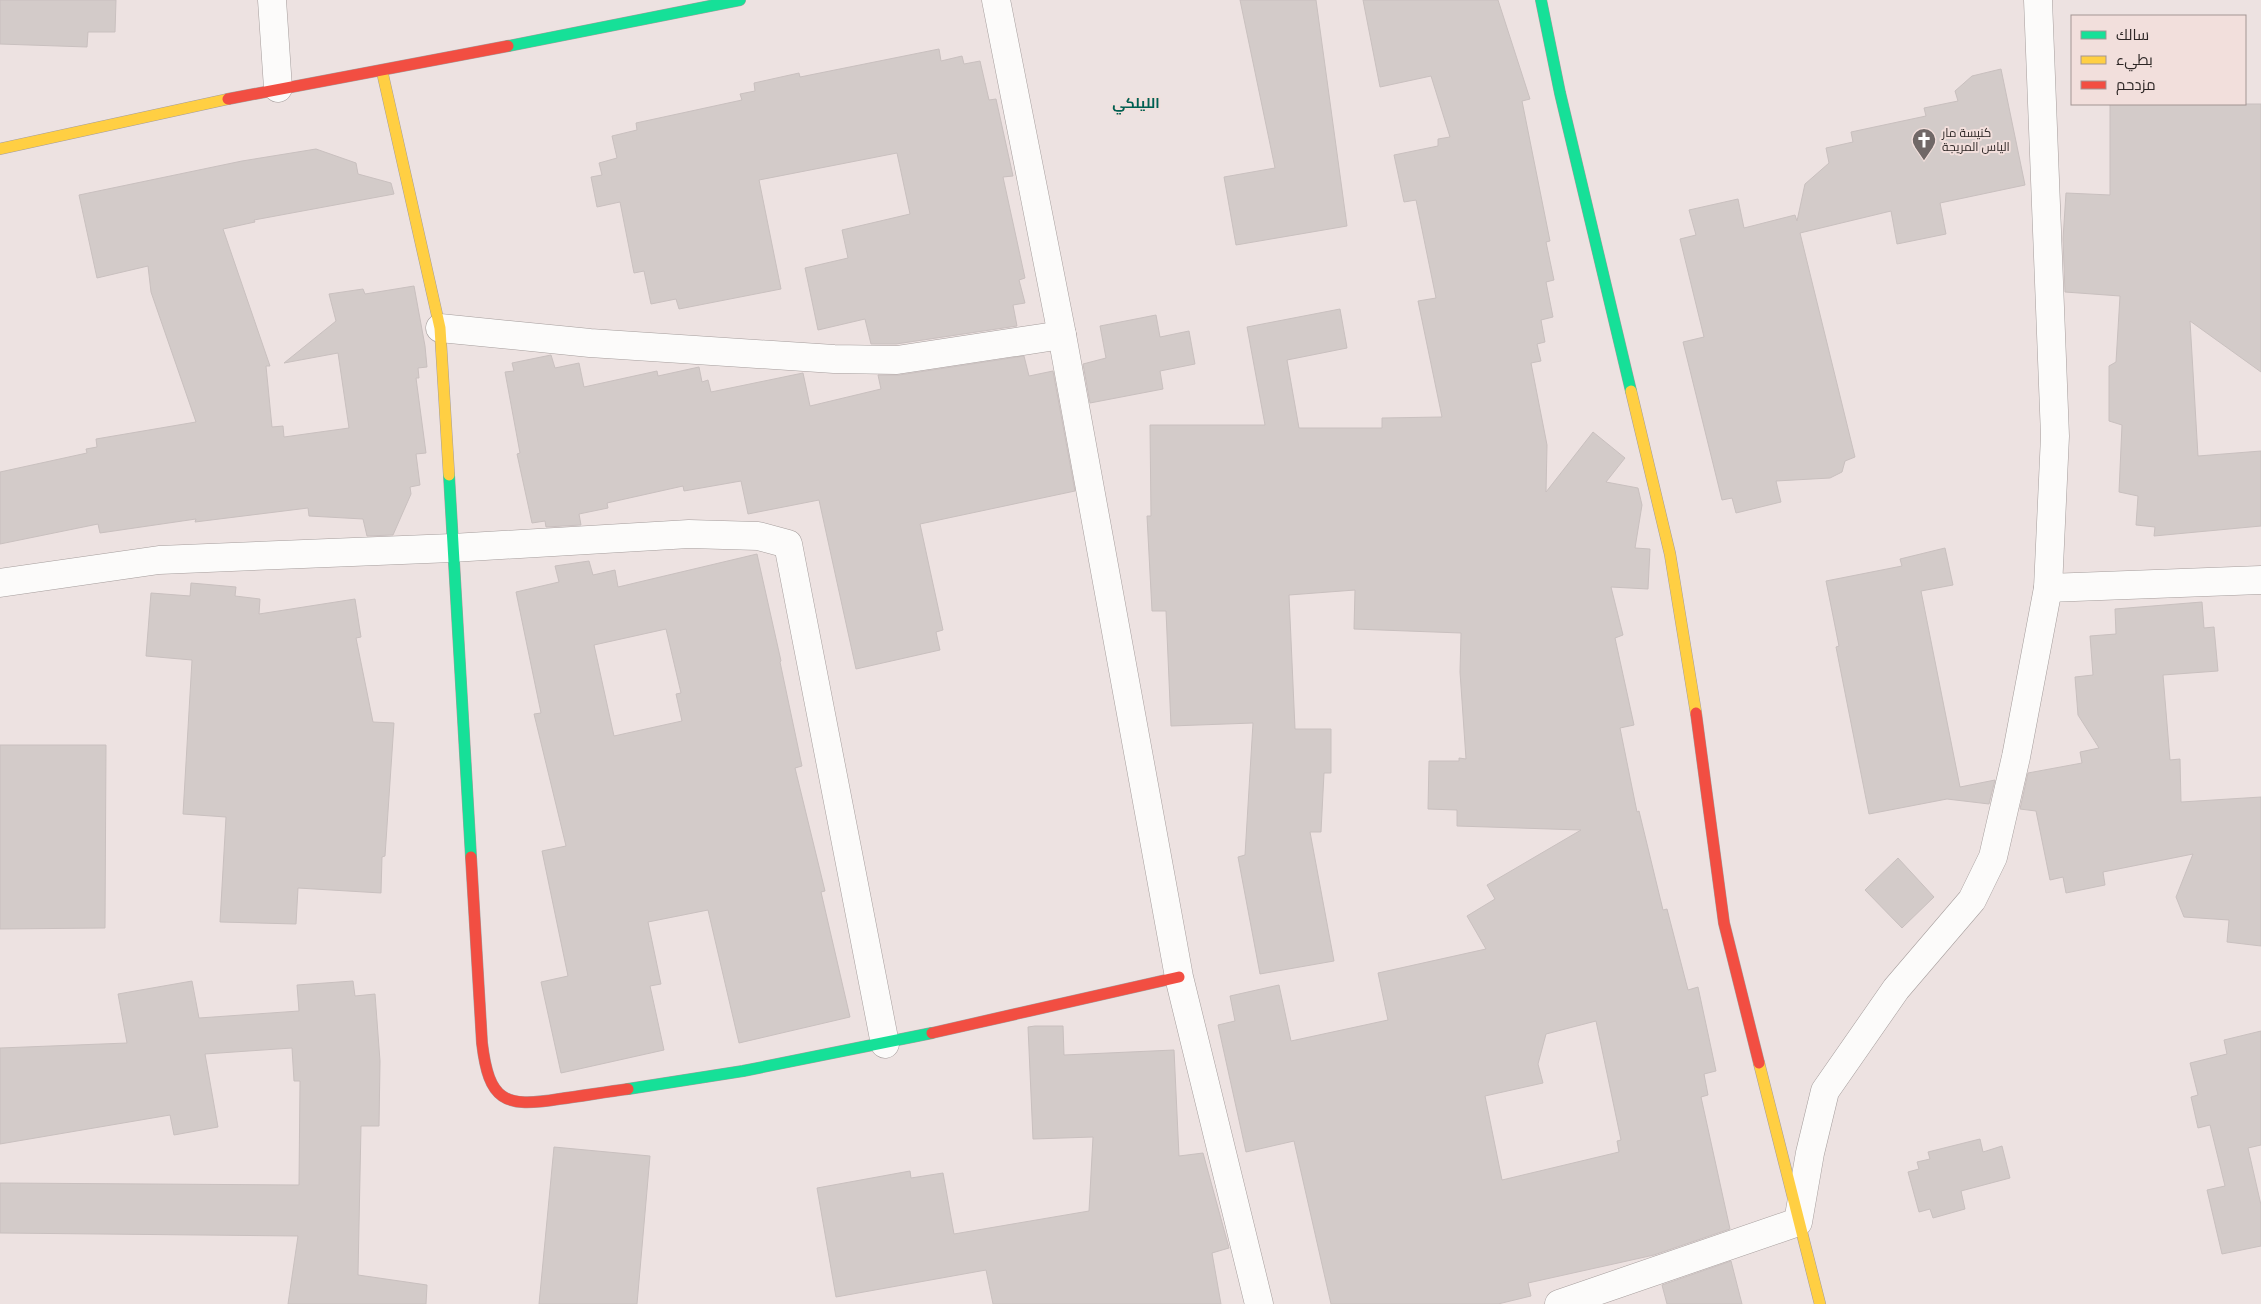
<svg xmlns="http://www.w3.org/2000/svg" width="2261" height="1304" viewBox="0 0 2261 1304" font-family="Raleway,Cairo,sans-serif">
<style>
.building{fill:#d3cbc9;stroke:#c9c0bf;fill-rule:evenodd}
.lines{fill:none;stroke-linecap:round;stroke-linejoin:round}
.street-casing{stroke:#a59d9c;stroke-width:29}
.fast-casing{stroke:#a59d9c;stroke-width:12}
.slow-casing{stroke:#a59d9c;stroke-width:12}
.jam-casing{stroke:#a59d9c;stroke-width:12}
.street{stroke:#fcfbfa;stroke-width:28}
.fast{stroke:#16e098;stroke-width:11}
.slow{stroke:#ffcf43;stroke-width:11}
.jam{stroke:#f24e42;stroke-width:11}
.labels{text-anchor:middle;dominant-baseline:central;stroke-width:4;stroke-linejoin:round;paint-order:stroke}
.poi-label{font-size:12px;fill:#2d2625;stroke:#f2dfdc;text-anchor:start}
.neighbourhood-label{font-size:14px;font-weight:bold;fill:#005f51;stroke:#f2dfdc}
</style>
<rect width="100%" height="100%" fill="#ede2e1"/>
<g class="building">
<path d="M 0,0 L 116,0 L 115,32 L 88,32 L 87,47 L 0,44 Z"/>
<path d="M 1240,0 L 1316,0 L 1347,226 L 1236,245 L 1224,177 L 1275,168 Z"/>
<path d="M 1363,0 L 1498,0 L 1530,99 L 1522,101 L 1550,241 L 1546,242 L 1554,280 L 1546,282 L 1553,317 L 1541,320 L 1545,342 L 1537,344 L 1541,361 L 1531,363 L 1547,445 L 1546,492 L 1593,432 L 1625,458 L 1606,482 L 1638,488 L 1642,505 L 1635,548 L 1650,549 L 1648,589 L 1611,587 L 1623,635 L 1615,638 L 1634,725 L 1620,728 L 1637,812 L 1639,811 L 1663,910 L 1667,909 L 1688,990 L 1698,987 L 1716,1071 L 1704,1074 L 1708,1095 L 1701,1097 L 1730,1229 L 1654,1255 L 1528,1283 L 1531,1296 L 1498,1304 L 1331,1304 L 1294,1141 L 1246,1152 L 1218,1025 L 1235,1021 L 1230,996 L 1279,985 L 1291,1041 L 1388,1020 L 1378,973 L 1486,949 L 1467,916 L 1495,899 L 1487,885 L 1581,830 L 1457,826 L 1457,810 L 1428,809 L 1429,761 L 1459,761 L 1459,758 L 1466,759 L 1460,672 L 1461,633 L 1354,629 L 1355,590 L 1289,595 L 1295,729 L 1331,729 L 1331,773 L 1324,773 L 1321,832 L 1310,832 L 1334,961 L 1260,974 L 1238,857 L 1245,855 L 1253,723 L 1171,726 L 1166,611 L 1152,611 L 1147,516 L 1151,516 L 1150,425 L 1265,425 L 1247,327 L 1340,309 L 1347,348 L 1287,360 L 1299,428 L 1382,428 L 1382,418 L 1442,417 L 1418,301 L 1436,298 L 1416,200 L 1404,202 L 1394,155 L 1438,146 L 1438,139 L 1450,137 L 1431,76 L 1380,87 ZM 1596,1021 L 1621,1140 L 1617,1141 L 1619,1152 L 1502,1180 L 1485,1096 L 1543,1083 L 1538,1064 L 1546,1034 Z"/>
<path d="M 939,49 L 941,61 L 962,56 L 964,64 L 980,61 L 989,100 L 996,99 L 1013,176 L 1003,177 L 1025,278 L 1019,280 L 1025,303 L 1013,305 L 1017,326 L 896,344 L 871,344 L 865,319 L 818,330 L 805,268 L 848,258 L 842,230 L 910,214 L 897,153 L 759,180 L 781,289 L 679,309 L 676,299 L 651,304 L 644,271 L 634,273 L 620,202 L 597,207 L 591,177 L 602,175 L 599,163 L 617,158 L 612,136 L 637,130 L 636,123 L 742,100 L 740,94 L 755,91 L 754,83 L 799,73 L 800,77 Z"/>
<path d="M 2001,69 L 2025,185 L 1940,203 L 1946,234 L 1897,244 L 1891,211 L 1800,233 L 1855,457 L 1845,461 L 1842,472 L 1830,478 L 1776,481 L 1781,502 L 1736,513 L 1732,498 L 1722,500 L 1683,342 L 1704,337 L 1680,239 L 1696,235 L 1689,210 L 1738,199 L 1744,228 L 1795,215 L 1797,221 L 1805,184 L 1829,163 L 1826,148 L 1853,142 L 1851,132 L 1926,116 L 1924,108 L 1958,101 L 1955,91 L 1972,76 Z"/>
<path d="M 2110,104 L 2261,104 L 2261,372 L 2190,321 L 2198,456 L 2261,451 L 2261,526 L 2154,536 L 2155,527 L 2136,525 L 2138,496 L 2119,492 L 2122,425 L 2109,421 L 2109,366 L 2116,362 L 2120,296 L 2065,292 L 2063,239 L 2066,193 L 2110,195 Z"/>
<path d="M 316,149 L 356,163 L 358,174 L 391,183 L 394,194 L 254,220 L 255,222 L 223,229 L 270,366 L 266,366 L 272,427 L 283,426 L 284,437 L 349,428 L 338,353 L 284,363 L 336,321 L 329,294 L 363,289 L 365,294 L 414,286 L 425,346 L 427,367 L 418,368 L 419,378 L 416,378 L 426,453 L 416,454 L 420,485 L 410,487 L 411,494 L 393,535 L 367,536 L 363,519 L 309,516 L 308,508 L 195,522 L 196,519 L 100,533 L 98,524 L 0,544 L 0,472 L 87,453 L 86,449 L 97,447 L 96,439 L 196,422 L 151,292 L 148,266 L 97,278 L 79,195 L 242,161 Z"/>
<path d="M 1156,315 L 1160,337 L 1189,331 L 1195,364 L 1160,371 L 1163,389 L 1090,403 L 1083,364 L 1106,358 L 1100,326 Z"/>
<path d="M 551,355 L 555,368 L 579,363 L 584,387 L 657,371 L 658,376 L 699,367 L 702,382 L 708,380 L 711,392 L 803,373 L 810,406 L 881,389 L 878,375 L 899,375 L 1024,356 L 1029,376 L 1053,371 L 1075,491 L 920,524 L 943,630 L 936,632 L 940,650 L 856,669 L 819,500 L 748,514 L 741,481 L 684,491 L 683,486 L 607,503 L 608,508 L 579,514 L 581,525 L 546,527 L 545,521 L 532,523 L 517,454 L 520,453 L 505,372 L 514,371 L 512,363 Z"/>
<path d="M 1945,548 L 1953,585 L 1921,591 L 1960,787 L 1995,780 L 1989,804 L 1947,799 L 1869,814 L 1836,647 L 1839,646 L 1826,581 L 1902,566 L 1900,559 Z"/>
<path d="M 757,554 L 781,661 L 780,662 L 802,766 L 795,768 L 825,891 L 821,892 L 850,1017 L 739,1043 L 708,910 L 648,922 L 661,984 L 650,986 L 664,1050 L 561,1073 L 541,982 L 568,976 L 542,851 L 566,846 L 534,714 L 541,713 L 516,592 L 559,582 L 555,566 L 589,561 L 593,575 L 615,570 L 618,587 ZM 666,629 L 681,693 L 676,694 L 682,721 L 614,736 L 594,645 Z"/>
<path d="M 191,583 L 236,587 L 235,596 L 260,599 L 259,614 L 355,599 L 361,637 L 356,638 L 373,722 L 394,723 L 385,856 L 382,857 L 381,893 L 298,888 L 296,924 L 220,922 L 226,817 L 183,814 L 192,660 L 146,656 L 151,593 L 190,596 Z"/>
<path d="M 2202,602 L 2204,628 L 2214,627 L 2218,671 L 2163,675 L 2170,760 L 2180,759 L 2181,802 L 2261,797 L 2261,946 L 2227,942 L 2229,920 L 2184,917 L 2176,897 L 2193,854 L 2103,872 L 2105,885 L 2066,893 L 2063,877 L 2050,880 L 2036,811 L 2020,809 L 2028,773 L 2082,763 L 2080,752 L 2099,748 L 2078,715 L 2075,677 L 2093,675 L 2090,636 L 2116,634 L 2115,609 Z"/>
<path d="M 0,745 L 106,745 L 105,928 L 0,929 Z"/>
<path d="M 1898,858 L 1934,897 L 1902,928 L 1865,890 Z"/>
<path d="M 192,981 L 199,1018 L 299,1011 L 297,985 L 353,981 L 355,996 L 375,994 L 380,1061 L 379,1126 L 361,1126 L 358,1275 L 427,1285 L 426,1304 L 288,1304 L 298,1236 L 0,1233 L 0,1183 L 299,1185 L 300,1081 L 294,1081 L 292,1048 L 205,1054 L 218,1127 L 174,1135 L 170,1115 L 0,1144 L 0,1048 L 127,1043 L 118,994 Z"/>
<path d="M 1035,1026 L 1063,1026 L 1064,1055 L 1174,1050 L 1179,1156 L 1203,1153 L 1229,1248 L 1212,1253 L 1221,1304 L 993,1304 L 986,1270 L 836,1297 L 817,1188 L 910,1171 L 911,1178 L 943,1173 L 954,1234 L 1089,1211 L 1093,1137 L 1033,1139 L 1028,1027 Z"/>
<path d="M 2261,1031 L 2261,1145 L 2248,1148 L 2261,1205 L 2261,1246 L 2222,1254 L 2207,1190 L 2225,1186 L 2210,1125 L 2198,1128 L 2191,1097 L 2198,1095 L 2190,1063 L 2227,1054 L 2224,1040 Z"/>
<path d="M 1980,1139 L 1983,1152 L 2002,1146 L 2010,1178 L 1961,1191 L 1965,1209 L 1933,1218 L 1930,1209 L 1919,1212 L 1908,1172 L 1919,1169 L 1917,1162 L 1930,1159 L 1928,1152 Z"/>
<path d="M 554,1147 L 650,1156 L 637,1304 L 539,1304 Z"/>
<path d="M 1731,1261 L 1742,1304 L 1667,1304 L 1662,1285 Z"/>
</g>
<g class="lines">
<g class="street-casing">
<g id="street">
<path d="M 272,0 L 278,88"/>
<path d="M 996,0 L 1062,335 L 1179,977 L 1259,1304"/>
<path d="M 440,328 L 590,343 L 834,359 L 897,360 L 1062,335"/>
<path d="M 0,583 L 159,560 L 452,548 L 689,534 L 758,536 L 788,544 L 885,1044"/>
<path d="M 2048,588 L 2261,580"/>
<path d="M 1559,1304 L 1798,1222 L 1810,1153 L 1825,1091 L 1896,989 L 1972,900 L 1993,857 L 2016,757 L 2048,588 L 2055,436 L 2038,0"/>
</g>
</g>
<g class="fast-casing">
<g id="fast">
<path d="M 1541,0 L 1560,93 L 1631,391"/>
<path d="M 508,46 L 740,0"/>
<path d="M 449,475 L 471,857"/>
<path d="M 628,1089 L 743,1071 L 932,1033"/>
</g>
</g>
<g class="slow-casing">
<g id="slow">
<path d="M 382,71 L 440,328 L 449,475"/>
<path d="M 0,149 L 228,99"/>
<path d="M 1631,391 L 1670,554 L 1696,713"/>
<path d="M 1759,1063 L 1820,1304"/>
</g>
</g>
<g class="jam-casing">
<g id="jam">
<path d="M 228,99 L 508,46"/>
<path d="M 1696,713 L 1724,923 L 1759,1063"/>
<path d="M 471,857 L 482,1043 C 489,1101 504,1108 559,1099 C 582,1096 605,1092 628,1089"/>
<path d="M 932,1033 L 1179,977"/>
</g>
</g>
<use href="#street" class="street"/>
<use href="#fast" class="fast"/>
<use href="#slow" class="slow"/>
<use href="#jam" class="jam"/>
</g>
<defs>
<g id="church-pin" transform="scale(1.25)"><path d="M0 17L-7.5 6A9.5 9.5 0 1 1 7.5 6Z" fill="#706867" stroke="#f2dfdc"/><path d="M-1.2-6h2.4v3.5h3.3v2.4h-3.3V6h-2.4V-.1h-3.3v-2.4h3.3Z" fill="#fff"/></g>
</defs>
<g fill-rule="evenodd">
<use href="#church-pin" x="1924" y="140"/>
</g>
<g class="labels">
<g class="poi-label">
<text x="1942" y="133">كنيسة مار<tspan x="1942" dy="14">الياس المريجة</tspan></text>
</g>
<g class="neighbourhood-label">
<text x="1136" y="103">الليلكي</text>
</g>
</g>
<rect x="2071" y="15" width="175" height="90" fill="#f2dfdc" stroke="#a39593"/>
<rect x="2081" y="31" width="25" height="8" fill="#16e098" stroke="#a39593"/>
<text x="2116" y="40" font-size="15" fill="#2d2625">سالك</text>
<rect x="2081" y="56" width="25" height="8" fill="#ffcf43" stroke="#a39593"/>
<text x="2116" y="65" font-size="15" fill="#2d2625">بطيء</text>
<rect x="2081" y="81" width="25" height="8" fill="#f24e42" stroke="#a39593"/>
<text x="2116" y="90" font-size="15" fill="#2d2625">مزدحم</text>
</svg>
